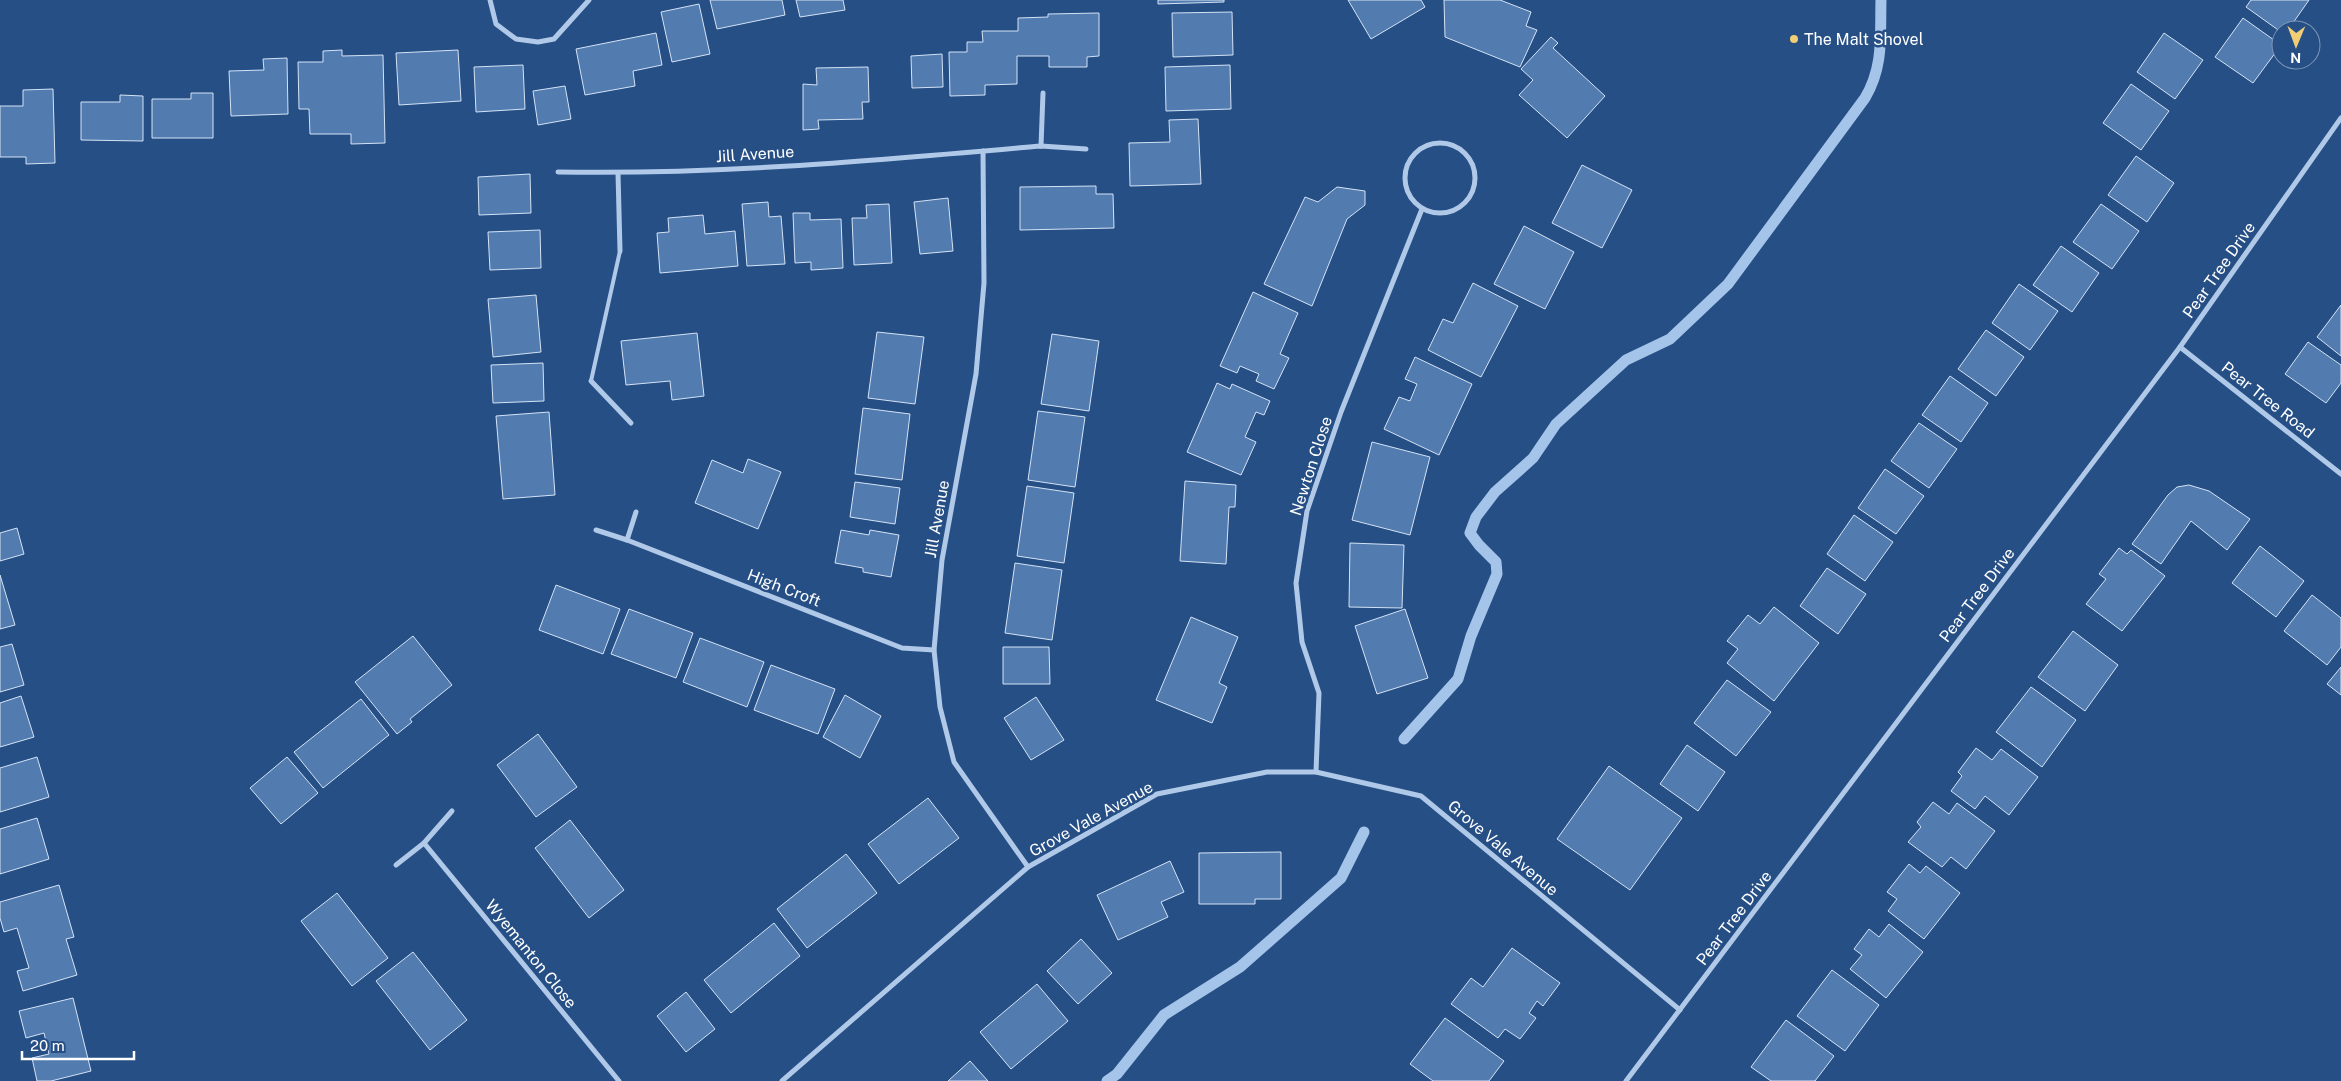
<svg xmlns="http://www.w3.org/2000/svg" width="2341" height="1081" viewBox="0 0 2341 1081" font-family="'Public Sans',sans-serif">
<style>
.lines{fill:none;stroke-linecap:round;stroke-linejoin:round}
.stream{stroke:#a5c4e9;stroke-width:11}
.building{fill:#527baf;stroke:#d4e3f6}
.service{stroke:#b0c9e8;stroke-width:4}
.minor{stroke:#b0c9e8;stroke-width:5}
.poi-dot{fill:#f1ce75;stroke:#264f85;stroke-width:2}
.labels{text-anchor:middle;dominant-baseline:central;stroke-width:5;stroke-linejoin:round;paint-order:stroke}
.poi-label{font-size:16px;fill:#fff;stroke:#264f85;text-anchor:start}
.street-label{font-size:16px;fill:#fff;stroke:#264f85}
</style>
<rect width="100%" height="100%" fill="#264f85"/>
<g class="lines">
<g class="stream">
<path d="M 1404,739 L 1458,679 L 1471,636 L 1497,574 L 1496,562 L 1479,545 L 1470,533 L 1476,517 L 1495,492 L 1533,458 L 1556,424 L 1626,360 L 1670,339 L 1728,284 L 1865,98 C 1884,66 1880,36 1881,0"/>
<path d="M 1107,1081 L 1117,1074 L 1164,1015 L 1240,967 L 1341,878 L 1364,832"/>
</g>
</g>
<g class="building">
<path d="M 710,0 L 782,0 L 785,15 L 717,29 Z"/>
<path d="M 796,0 L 843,0 L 845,10 L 800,17 Z"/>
<path d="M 1158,0 L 1224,0 L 1224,2 L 1158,4 Z"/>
<path d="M 1348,0 L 1421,0 L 1425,7 L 1371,39 Z"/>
<path d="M 1444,0 L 1500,0 L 1531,12 L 1526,26 L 1537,30 L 1520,67 L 1445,37 Z"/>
<path d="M 2251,0 L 2309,0 L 2288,30 L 2281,30 L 2281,32 L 2246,7 Z"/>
<path d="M 699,4 L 710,54 L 672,62 L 661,12 Z"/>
<path d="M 1232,12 L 1233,55 L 1173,57 L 1172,13 Z"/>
<path d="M 1099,13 L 1099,56 L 1087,57 L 1087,67 L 1049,67 L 1049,56 L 1017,56 L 1017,84 L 985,85 L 985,95 L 950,96 L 949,52 L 967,52 L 967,42 L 983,42 L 982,31 L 1018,31 L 1018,18 L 1048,17 L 1048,14 Z"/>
<path d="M 2243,18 L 2281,45 L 2253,83 L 2215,57 Z"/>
<path d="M 656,33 L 662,65 L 633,71 L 635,86 L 585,95 L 576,49 Z"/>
<path d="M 2164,33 L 2203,60 L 2175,99 L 2137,72 Z"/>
<path d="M 1551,37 L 1558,43 L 1553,48 L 1605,96 L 1567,138 L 1519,95 L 1533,80 L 1521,69 Z"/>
<path d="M 342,50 L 342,56 L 383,55 L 385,143 L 351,144 L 351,134 L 310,134 L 309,109 L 299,109 L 298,62 L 323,62 L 323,51 Z"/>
<path d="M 458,50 L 461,101 L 399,105 L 396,53 Z"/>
<path d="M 942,54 L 943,87 L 912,88 L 911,56 Z"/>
<path d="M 287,58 L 288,114 L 231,116 L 229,71 L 264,70 L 263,59 Z"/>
<path d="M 523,65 L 525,109 L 476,112 L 474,67 Z"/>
<path d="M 1230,65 L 1231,109 L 1166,111 L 1165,67 Z"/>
<path d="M 868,67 L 869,102 L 862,102 L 863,119 L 818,120 L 819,129 L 803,130 L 803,84 L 817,85 L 816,68 Z"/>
<path d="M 2131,84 L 2169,111 L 2141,150 L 2103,123 Z"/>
<path d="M 565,86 L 571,119 L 538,125 L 533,91 Z"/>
<path d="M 53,89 L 55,163 L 26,164 L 26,157 L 0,157 L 0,106 L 23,106 L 23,90 Z"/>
<path d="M 191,93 L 213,93 L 213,138 L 152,138 L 152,99 L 191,99 Z"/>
<path d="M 120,95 L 143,96 L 143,141 L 81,140 L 81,102 L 120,102 Z"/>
<path d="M 1198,119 L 1201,184 L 1130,186 L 1129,143 L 1170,142 L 1169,120 Z"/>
<path d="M 2136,156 L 2174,183 L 2147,222 L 2108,195 Z"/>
<path d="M 1582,165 L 1632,190 L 1602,248 L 1552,223 Z"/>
<path d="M 530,174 L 531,213 L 479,215 L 478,177 Z"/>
<path d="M 1096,186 L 1096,194 L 1113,194 L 1114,228 L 1020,230 L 1020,187 Z"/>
<path d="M 1337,187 L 1365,191 L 1365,205 L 1347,219 L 1312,306 L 1264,284 L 1305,197 L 1318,202 Z"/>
<path d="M 948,198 L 953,251 L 920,254 L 914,202 Z"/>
<path d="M 768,202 L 769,217 L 781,216 L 785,264 L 747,266 L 742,204 Z"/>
<path d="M 889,204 L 892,263 L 854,265 L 852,218 L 867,218 L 866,205 Z"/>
<path d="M 2101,204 L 2139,231 L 2112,269 L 2073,242 Z"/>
<path d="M 793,213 L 810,213 L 810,220 L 841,219 L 843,268 L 811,270 L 811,262 L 795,263 Z"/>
<path d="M 703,215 L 705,234 L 735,231 L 738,266 L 660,273 L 657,233 L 669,232 L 668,218 Z"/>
<path d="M 1524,226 L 1574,252 L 1545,309 L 1494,284 Z"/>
<path d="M 540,230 L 541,268 L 490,270 L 488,232 Z"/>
<path d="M 2061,246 L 2099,273 L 2072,312 L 2033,285 Z"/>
<path d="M 1473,283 L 1518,306 L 1481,377 L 1428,350 L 1443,319 L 1453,323 Z"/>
<path d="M 2019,284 L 2058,311 L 2030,350 L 1992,323 Z"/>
<path d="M 1253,292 L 1298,313 L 1280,354 L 1289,358 L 1274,389 L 1256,381 L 1259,374 L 1240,366 L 1237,373 L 1220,366 Z"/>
<path d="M 536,295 L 541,352 L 493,357 L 488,299 Z"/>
<path d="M 2341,305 L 2341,356 L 2317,337 Z"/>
<path d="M 1986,330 L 2024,357 L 1996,396 L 1958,369 Z"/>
<path d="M 877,332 L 924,337 L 915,404 L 868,398 Z"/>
<path d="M 697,333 L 704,396 L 672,400 L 670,381 L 626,385 L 621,341 Z"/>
<path d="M 1052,334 L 1099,341 L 1089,411 L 1041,404 Z"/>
<path d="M 2308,342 L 2341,365 L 2341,383 L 2326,403 L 2285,374 Z"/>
<path d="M 1415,357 L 1472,384 L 1439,455 L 1384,429 L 1399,397 L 1410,401 L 1417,384 L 1405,379 Z"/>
<path d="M 543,363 L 544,401 L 493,403 L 491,365 Z"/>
<path d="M 1950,376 L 1988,403 L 1961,442 L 1922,415 Z"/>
<path d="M 1217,383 L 1230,389 L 1232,384 L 1270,401 L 1264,415 L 1256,412 L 1245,437 L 1256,442 L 1241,475 L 1187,452 Z"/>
<path d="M 863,408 L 910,414 L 902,480 L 855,474 Z"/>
<path d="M 1038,411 L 1085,417 L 1075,487 L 1028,480 Z"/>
<path d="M 549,412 L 555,495 L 503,499 L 496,416 Z"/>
<path d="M 1919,423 L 1957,449 L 1929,488 L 1891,461 Z"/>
<path d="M 1372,442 L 1430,457 L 1410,535 L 1352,520 Z"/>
<path d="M 748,459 L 781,472 L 758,529 L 695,503 L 712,460 L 743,473 Z"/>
<path d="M 1885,469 L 1924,496 L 1896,534 L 1858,508 Z"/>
<path d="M 1185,481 L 1236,485 L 1235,507 L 1229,507 L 1226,564 L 1180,561 Z"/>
<path d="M 855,482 L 900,488 L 895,524 L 850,517 Z"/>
<path d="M 2189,485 L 2209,491 L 2250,519 L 2227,550 L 2191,521 L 2161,564 L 2132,544 L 2168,495 L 2177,487 Z"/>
<path d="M 1027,486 L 1074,493 L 1064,563 L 1017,556 Z"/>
<path d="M 1854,515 L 1893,542 L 1865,581 L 1827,554 Z"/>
<path d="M 17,528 L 24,554 L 0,561 L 0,533 Z"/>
<path d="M 841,530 L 869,535 L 870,530 L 899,535 L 891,577 L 863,572 L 863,568 L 835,563 Z"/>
<path d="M 1350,543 L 1404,545 L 1402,608 L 1349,607 Z"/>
<path d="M 2260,546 L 2304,581 L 2276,617 L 2232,583 Z"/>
<path d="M 2119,548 L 2127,554 L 2131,550 L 2165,576 L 2122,631 L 2086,604 L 2106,579 L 2099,574 Z"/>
<path d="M 1015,563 L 1062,570 L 1052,640 L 1005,633 Z"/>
<path d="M 1827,568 L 1866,594 L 1838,634 L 1800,606 Z"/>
<path d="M 0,575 L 15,625 L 0,629 Z"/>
<path d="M 556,585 L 620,609 L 603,654 L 539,630 Z"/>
<path d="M 2312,595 L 2341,618 L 2341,647 L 2327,665 L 2284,631 Z"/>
<path d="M 1774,607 L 1819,643 L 1774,701 L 1727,663 L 1738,649 L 1727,641 L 1748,615 L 1760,624 Z"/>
<path d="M 629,609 L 693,633 L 676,678 L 611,654 Z"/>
<path d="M 1405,609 L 1428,678 L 1377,694 L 1355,626 Z"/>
<path d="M 1191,617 L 1238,637 L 1219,683 L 1227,687 L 1212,723 L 1156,700 Z"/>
<path d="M 2073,631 L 2118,665 L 2085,711 L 2038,677 Z"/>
<path d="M 413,636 L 452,685 L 410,719 L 412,722 L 397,734 L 355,682 Z"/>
<path d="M 700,638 L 764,662 L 747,707 L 683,682 Z"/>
<path d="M 12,644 L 24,685 L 0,692 L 0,647 Z"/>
<path d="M 1003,647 L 1049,647 L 1050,684 L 1003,684 Z"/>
<path d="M 771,665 L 835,689 L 818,734 L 754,710 Z"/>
<path d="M 2341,667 L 2341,695 L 2327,684 Z"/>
<path d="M 1727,680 L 1771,712 L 1736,756 L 1694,723 Z"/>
<path d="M 2031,687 L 2076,720 L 2042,767 L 1996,732 Z"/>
<path d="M 845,695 L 881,716 L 860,758 L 823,737 Z"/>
<path d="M 21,696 L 34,737 L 0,747 L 0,703 Z"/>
<path d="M 1036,697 L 1064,740 L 1031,760 L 1004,718 Z"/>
<path d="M 361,699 L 389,735 L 323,788 L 294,752 Z"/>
<path d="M 538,734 L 577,787 L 536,817 L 497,765 Z"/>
<path d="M 1687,745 L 1725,772 L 1698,811 L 1660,784 Z"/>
<path d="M 1976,748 L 1992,760 L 2001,749 L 2038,777 L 2009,815 L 1985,796 L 1975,809 L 1951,791 L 1962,776 L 1958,772 Z"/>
<path d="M 37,757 L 49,797 L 0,812 L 0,768 Z"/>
<path d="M 287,757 L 318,793 L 281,824 L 250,788 Z"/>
<path d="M 1609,766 L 1682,818 L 1630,890 L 1557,839 Z"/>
<path d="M 928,798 L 959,838 L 899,884 L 868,844 Z"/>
<path d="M 1933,802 L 1949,814 L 1957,803 L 1995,831 L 1966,869 L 1951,857 L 1942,867 L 1908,842 L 1921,827 L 1917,822 Z"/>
<path d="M 37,818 L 49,859 L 0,874 L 0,829 Z"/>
<path d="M 570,820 L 624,890 L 589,918 L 535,848 Z"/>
<path d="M 1281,852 L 1281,899 L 1255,899 L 1255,904 L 1199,904 L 1199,853 Z"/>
<path d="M 846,854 L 877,893 L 807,948 L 777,909 Z"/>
<path d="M 1170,861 L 1184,892 L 1161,902 L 1168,917 L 1118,940 L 1097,895 Z"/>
<path d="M 1909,864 L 1920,873 L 1926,866 L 1960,893 L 1924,939 L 1888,911 L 1897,899 L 1887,892 Z"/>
<path d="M 59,885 L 74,937 L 66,939 L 77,975 L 23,991 L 17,971 L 29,968 L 17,928 L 4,932 L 0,918 L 0,902 Z"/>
<path d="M 337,893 L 388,958 L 352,986 L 301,921 Z"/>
<path d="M 774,923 L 800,956 L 731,1013 L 704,980 Z"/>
<path d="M 1889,924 L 1923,952 L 1886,998 L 1850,969 L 1862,955 L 1854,949 L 1869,929 L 1879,937 Z"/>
<path d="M 1081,939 L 1112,973 L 1078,1004 L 1047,971 Z"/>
<path d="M 1512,948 L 1560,983 L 1543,1006 L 1537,1001 L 1529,1013 L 1536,1018 L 1520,1039 L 1505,1029 L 1498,1038 L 1451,1004 L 1471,978 L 1483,987 Z"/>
<path d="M 413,952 L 467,1020 L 430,1050 L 376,981 Z"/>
<path d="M 1832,970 L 1879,1005 L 1845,1051 L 1797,1016 Z"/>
<path d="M 1037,984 L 1068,1021 L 1011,1069 L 980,1032 Z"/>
<path d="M 686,992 L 715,1029 L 686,1052 L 657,1016 Z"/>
<path d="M 73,998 L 91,1071 L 51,1081 L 37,1081 L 32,1058 L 49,1054 L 44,1033 L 26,1038 L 19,1011 Z"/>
<path d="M 1445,1018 L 1504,1061 L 1489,1081 L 1433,1081 L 1410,1064 Z"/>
<path d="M 1786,1020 L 1834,1056 L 1815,1081 L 1771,1081 L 1751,1067 Z"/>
<path d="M 970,1061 L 988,1081 L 948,1081 Z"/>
</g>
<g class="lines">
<path class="service" d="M 591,381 L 620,251"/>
<g class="minor">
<path d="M 490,0 L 496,24 L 516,39 L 538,42 L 554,39 L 589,0"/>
<circle cx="1440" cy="178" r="35"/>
<path d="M 1041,146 L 1043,93"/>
<path d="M 983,151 L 984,283 L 976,374 L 942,560 L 934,650 L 940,707 L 954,762 L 1028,867"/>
<path d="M 558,172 C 719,175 881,160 1041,146 L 1086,149"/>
<path d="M 618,173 L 620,251"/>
<path d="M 2180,347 L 2341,474"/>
<path d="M 591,381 L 631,423"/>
<path d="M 596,530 L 627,540 L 902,648 L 934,650"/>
<path d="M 627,540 L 636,512"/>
<path d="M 1316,772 L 1319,693 L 1302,642 L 1296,583 L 1307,511 L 1341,412 L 1422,209"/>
<path d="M 424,843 L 619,1081"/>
<path d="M 396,865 L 424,843 L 452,811"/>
<path d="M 782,1081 L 1028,867 L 1157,794 L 1267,772 L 1316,772 L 1421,796 L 1680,1010"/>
<path d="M 1626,1081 L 2180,347 L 2341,118"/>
</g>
</g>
<circle class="poi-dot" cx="1794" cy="39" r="5"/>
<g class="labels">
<g class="poi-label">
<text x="1804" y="39">The Malt Shovel</text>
</g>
<g class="street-label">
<text transform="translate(755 154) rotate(-4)">Jill Avenue</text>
<text transform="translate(2219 270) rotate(-55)">Pear Tree Drive</text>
<text transform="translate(2268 400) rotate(38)">Pear Tree Road</text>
<text transform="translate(1311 466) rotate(-72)">Newton Close</text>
<text transform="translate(937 519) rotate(-80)">Jill Avenue</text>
<text transform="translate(784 588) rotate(21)">High Croft</text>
<text transform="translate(1977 595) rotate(-53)">Pear Tree Drive</text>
<text transform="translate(1091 819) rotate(-29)">Grove Vale Avenue</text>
<text transform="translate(1503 848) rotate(40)">Grove Vale Avenue</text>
<text transform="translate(1734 918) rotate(-53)">Pear Tree Drive</text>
<text transform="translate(531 954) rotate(51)">Wyemanton Close</text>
</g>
</g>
<g transform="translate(2296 45) rotate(181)"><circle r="24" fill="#264f85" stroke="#7d95b6"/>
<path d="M0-4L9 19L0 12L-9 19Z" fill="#f1ce75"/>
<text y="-8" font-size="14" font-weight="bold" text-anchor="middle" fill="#ffffff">N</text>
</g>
<path d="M22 1051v8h112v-8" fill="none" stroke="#ffffff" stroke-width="2.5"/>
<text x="30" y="1051" font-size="15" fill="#ffffff" stroke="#264f85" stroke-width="4" paint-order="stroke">20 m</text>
</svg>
